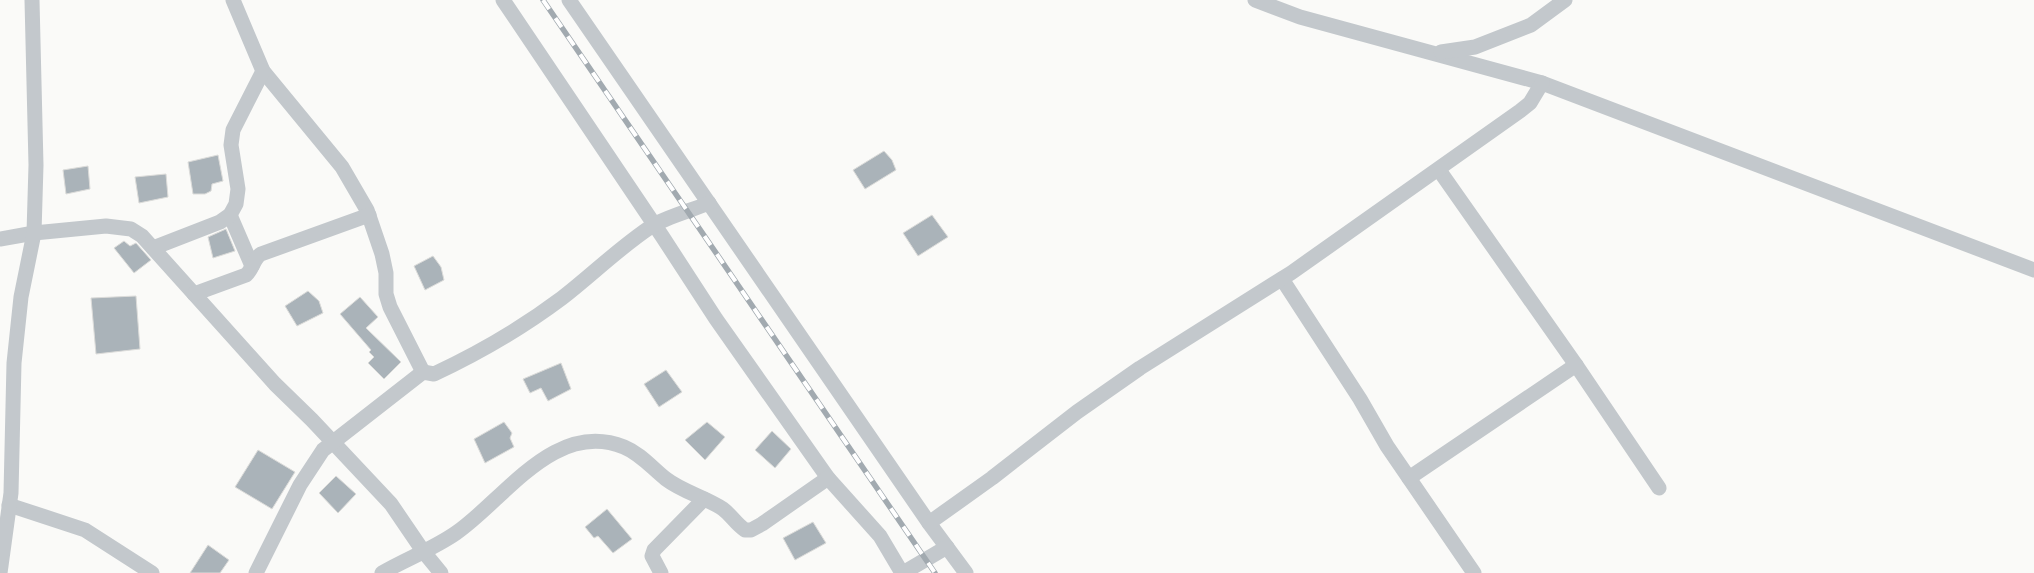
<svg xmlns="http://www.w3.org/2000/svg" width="2034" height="573" viewBox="0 0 2034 573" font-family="'DejaVu Sans',sans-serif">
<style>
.building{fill:#aab3b9;stroke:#dcdcda}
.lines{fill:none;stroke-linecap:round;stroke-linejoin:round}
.street{stroke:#c3c8cc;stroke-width:15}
.rail-casing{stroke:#a2aab0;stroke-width:5.5}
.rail{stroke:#fff;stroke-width:4;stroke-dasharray:11;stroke-linecap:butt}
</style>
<rect width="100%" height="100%" fill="#fafaf8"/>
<g class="building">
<path d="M 884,151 L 892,160 L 896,170 L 865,189 L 853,170 Z"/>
<path d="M 218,155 L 223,181 L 212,184 L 211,191 L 205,194 L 193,194 L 188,162 Z"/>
<path d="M 88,166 L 90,189 L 66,194 L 63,170 Z"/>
<path d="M 166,174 L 168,197 L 139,203 L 135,177 Z"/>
<path d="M 932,215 L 948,237 L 918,256 L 903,233 Z"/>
<path d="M 226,229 L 235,251 L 213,258 L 208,237 Z"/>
<path d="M 124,241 L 130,246 L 136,243 L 151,260 L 134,273 L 114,248 Z"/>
<path d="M 433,256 L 441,267 L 444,280 L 425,290 L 414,266 Z"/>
<path d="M 308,291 L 319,301 L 323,313 L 297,326 L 285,306 Z"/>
<path d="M 136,296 L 140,349 L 96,354 L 91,298 Z"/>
<path d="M 360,297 L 378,317 L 366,328 L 401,362 L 384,379 L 368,363 L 374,357 L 369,352 L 371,350 L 340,314 Z"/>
<path d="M 561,363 L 571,389 L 548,401 L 541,388 L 530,393 L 523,379 Z"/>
<path d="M 666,370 L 682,392 L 659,407 L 644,384 Z"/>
<path d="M 504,422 L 512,433 L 510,438 L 514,447 L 485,463 L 474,439 Z"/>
<path d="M 707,422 L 725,437 L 705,460 L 685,440 Z"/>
<path d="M 772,431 L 791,449 L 775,468 L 755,450 Z"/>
<path d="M 258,450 L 295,472 L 272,509 L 235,487 Z"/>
<path d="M 336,476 L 356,494 L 338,513 L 319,493 Z"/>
<path d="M 607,509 L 632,539 L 613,553 L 598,536 L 594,538 L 585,527 Z"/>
<path d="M 813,522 L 826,543 L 795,560 L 783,538 Z"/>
<path d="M 208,545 L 229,560 L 220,573 L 190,573 Z"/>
</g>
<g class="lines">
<g class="street">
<path d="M 233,0 L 263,71 L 342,167 L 367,210 L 382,254 L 386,273 L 386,294 L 390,307 L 423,372"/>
<path d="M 503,0 L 662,236 L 716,319 L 828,478 L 880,536 L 902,573"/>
<path d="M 569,0 L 929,523 L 966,573"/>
<path d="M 1255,0 L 1300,17 L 1542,83 L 2034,270"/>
<path d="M 1441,52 L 1475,47 L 1531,25 L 1565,0"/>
<path d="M 1439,170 L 1576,365 L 1659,488"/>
<path d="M 230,215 L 252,266"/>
<path d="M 0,239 L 34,233 L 106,226 L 131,229 L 142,236 L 275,384 L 312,420 L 391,504 L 423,551 L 441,573"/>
<path d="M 153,248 L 220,222 L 230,215 L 236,204 L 238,189 L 231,145 L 233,130 L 263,71"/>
<path d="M 1282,279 L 1360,399 L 1387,446 L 1474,573"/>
<path d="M 194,294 L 246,275 C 253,269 253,259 261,254 L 369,215"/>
<path d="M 1409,478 L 1576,365"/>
<path d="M 9,505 L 85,530 L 152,573"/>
<path d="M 929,523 L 992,478 L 1077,412 L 1140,368 L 1291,273 L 1520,111 L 1530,103 L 1542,83"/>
<path d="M 0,573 L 11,493 L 14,363 L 21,297 L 34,233 L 36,165 L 32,0"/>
<path d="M 256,573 L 300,485 L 323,450 L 423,372 L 434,374 C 479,353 522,328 562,298 C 593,274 620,247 652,226 C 666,217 693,210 709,203"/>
<path d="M 382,573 C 406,559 433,549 456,533 C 505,499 555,419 624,447 C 641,454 652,468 666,479 C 683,492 705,497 723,509 C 731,515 736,524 745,530 L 751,530 L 762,524 L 828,478"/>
<path d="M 661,573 L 652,556 L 654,550 L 704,499"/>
<path d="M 903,573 L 947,547"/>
</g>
<g class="rail-casing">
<path id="rail" d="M 543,0 L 935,573"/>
</g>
<use href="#rail" class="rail"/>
</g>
</svg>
